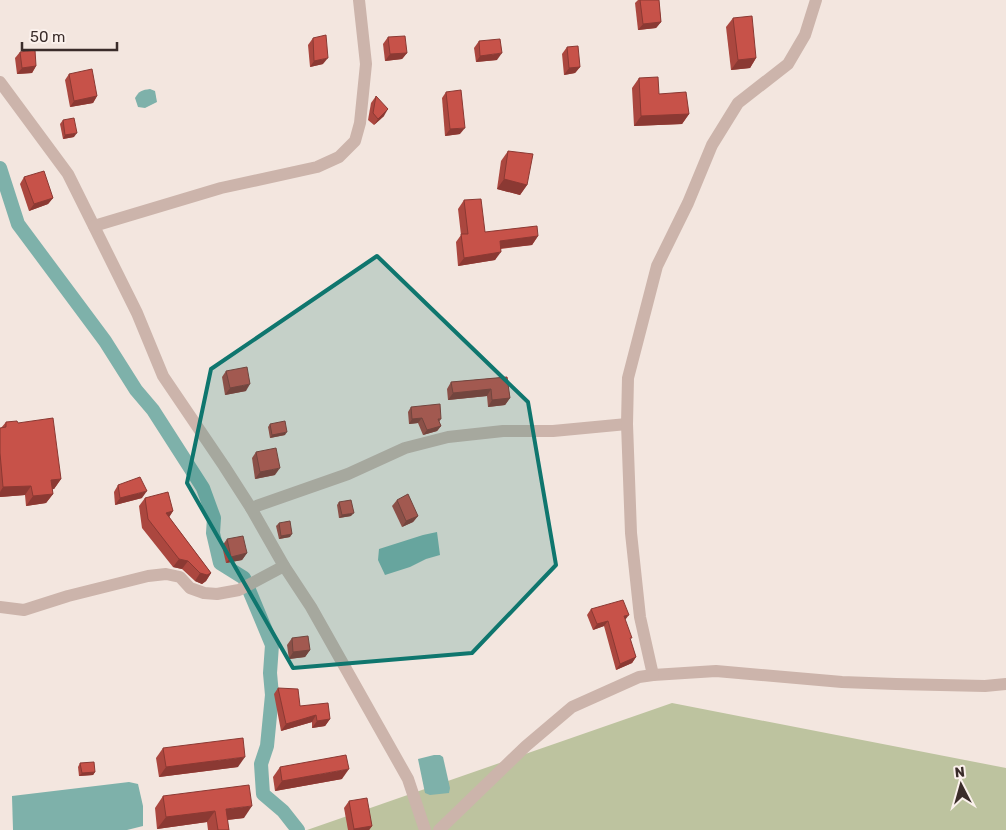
<svg xmlns="http://www.w3.org/2000/svg" width="1006" height="830" viewBox="0 0 1006 830" font-family="Rubik,sans-serif">
<style>
.green{fill:#bdc39f}
.water{fill:#7eb1aa}
.lines{fill:none;stroke-linecap:round;stroke-linejoin:round}
.canal{stroke:#7eb1aa;stroke-width:14}
.minor{stroke:#ccb4ab;stroke-width:12}
.wall{fill:#ab473f}
.shaded-wall{fill:#8b3933}
.building{fill:#c75249;stroke:#8b3933}
.marked{fill:#0f766e;fill-opacity:0.2;stroke:#0f766e;stroke-width:4;stroke-linejoin:round}
</style>
<rect width="100%" height="100%" fill="#f3e6df"/>
<path class="green" d="M 672,703 L 1006,768 L 1006,830 L 307,830 Z"/>
<g class="water">
<path d="M 150,89 L 155,91 L 157,102 L 145,108 L 138,107 L 135,98 C 139,91 142,90 150,89 Z"/>
<path d="M 437,532 L 440,555 L 426,559 L 410,567 L 385,575 L 378,560 L 379,549 L 423,535 Z"/>
<path d="M 434,755 L 440,755 L 443,757 L 450,788 L 449,793 L 430,795 L 425,793 L 418,759 Z"/>
<path d="M 129,782 L 138,784 L 143,806 L 143,826 L 127,830 L 13,830 L 12,796 Z"/>
</g>
<g class="lines">
<path class="canal" d="M 0,168 L 18,224 L 105,341 L 136,390 L 153,410 L 203,488 L 214,518 L 213,533 L 220,563 L 244,578 L 272,645 L 270,673 L 272,695 L 267,746 L 261,764 L 263,794 L 283,811 L 298,830"/>
<g class="minor">
<path d="M 0,82 L 68,174 L 137,313 L 163,376 L 224,466 L 251,508 L 284,566 L 311,607 L 408,779 L 425,830"/>
<path d="M 94,226 L 221,188 L 317,167 L 339,157 L 355,141 L 360,123 L 366,64 L 359,0"/>
<path d="M 251,508 L 348,474 L 405,448 L 448,437 L 503,431 L 553,431 L 627,424"/>
<path d="M 0,607 L 24,610 L 68,596 L 148,576 L 166,574 L 180,577 L 190,588 L 204,593 L 217,594 L 239,590 L 284,566"/>
<path d="M 653,675 L 716,671 L 842,682 L 896,684 L 985,686 L 1006,684"/>
<path d="M 439,830 L 526,746 L 572,707 L 639,677 L 653,675 L 640,617 L 631,533 L 627,424 L 628,378 L 657,266 L 688,203 L 712,145 L 738,103 L 788,64 L 805,35 L 816,0"/>
</g>
</g>
<g class="wall">
<path d="M 638,0 L 659,0 L 661,22 L 656,28 L 638,30 L 635,3 Z"/>
<path d="M 733,18 L 756,58 L 750,68 L 731,70 L 726,27 Z"/>
<path d="M 388,37 L 407,53 L 402,59 L 385,61 L 383,44 Z"/>
<path d="M 313,38 L 323,64 L 310,67 L 308,45 Z"/>
<path d="M 479,41 L 497,60 L 476,62 L 474,48 Z"/>
<path d="M 567,47 L 580,67 L 575,73 L 564,75 L 562,54 Z"/>
<path d="M 20,52 L 36,66 L 32,73 L 17,74 L 15,58 Z"/>
<path d="M 69,74 L 97,96 L 93,103 L 70,107 L 65,80 Z"/>
<path d="M 639,78 L 659,94 L 689,114 L 682,124 L 634,126 L 632,88 Z"/>
<path d="M 446,92 L 460,134 L 445,136 L 442,98 Z"/>
<path d="M 376,96 L 384,116 L 374,125 L 368,120 L 371,103 Z"/>
<path d="M 63,120 L 74,137 L 63,139 L 60,124 Z"/>
<path d="M 508,151 L 527,185 L 520,195 L 497,189 L 501,161 Z"/>
<path d="M 24,177 L 53,198 L 48,204 L 29,211 L 20,184 Z"/>
<path d="M 464,200 L 485,232 L 538,236 L 532,245 L 501,249 L 495,260 L 458,266 L 456,242 L 461,235 L 458,209 Z"/>
<path d="M 226,371 L 246,391 L 225,395 L 222,377 Z"/>
<path d="M 507,377 L 510,398 L 505,405 L 488,407 L 487,396 L 448,400 L 447,389 L 451,382 Z"/>
<path d="M 411,407 L 441,419 L 439,422 L 441,426 L 437,431 L 423,435 L 418,423 L 409,424 L 408,412 Z"/>
<path d="M 6,422 L 18,423 L 61,479 L 54,489 L 52,489 L 53,494 L 46,503 L 26,506 L 25,495 L 0,497 L 0,428 L 1,428 Z"/>
<path d="M 270,424 L 285,435 L 270,438 L 268,427 Z"/>
<path d="M 256,452 L 275,475 L 255,479 L 252,458 Z"/>
<path d="M 118,485 L 142,498 L 115,505 L 114,492 Z"/>
<path d="M 145,498 L 173,511 L 169,517 L 211,573 L 206,581 L 202,584 L 195,581 L 182,569 L 173,567 L 142,528 L 139,506 Z"/>
<path d="M 397,500 L 418,516 L 413,522 L 402,527 L 392,506 Z"/>
<path d="M 339,502 L 351,516 L 339,518 L 337,505 Z"/>
<path d="M 279,523 L 290,537 L 279,539 L 276,526 Z"/>
<path d="M 227,539 L 247,553 L 242,560 L 226,563 L 222,546 Z"/>
<path d="M 591,609 L 625,620 L 630,640 L 636,657 L 632,663 L 616,670 L 604,626 L 593,630 L 587,615 Z"/>
<path d="M 292,638 L 310,650 L 305,657 L 289,659 L 287,645 Z"/>
<path d="M 278,688 L 300,706 L 330,719 L 325,726 L 312,728 L 312,722 L 281,731 L 274,694 Z"/>
<path d="M 163,748 L 238,767 L 159,777 L 156,758 Z"/>
<path d="M 80,763 L 95,772 L 93,775 L 79,776 L 78,767 Z"/>
<path d="M 280,767 L 342,779 L 275,791 L 273,777 Z"/>
<path d="M 163,796 L 244,818 L 227,820 L 229,830 L 208,830 L 207,822 L 157,829 L 155,808 Z"/>
<path d="M 349,801 L 372,826 L 369,830 L 348,830 L 344,808 Z"/>
</g>
<g class="shaded-wall">
<path d="M 661,22 L 656,28 L 638,30 L 643,24 Z"/>
<path d="M 407,53 L 402,59 L 385,61 L 390,54 Z"/>
<path d="M 502,53 L 497,60 L 476,62 L 480,56 Z"/>
<path d="M 328,58 L 323,64 L 310,67 L 314,61 Z"/>
<path d="M 756,58 L 750,68 L 731,70 L 738,60 Z"/>
<path d="M 36,66 L 32,73 L 17,74 L 22,68 Z"/>
<path d="M 580,67 L 575,73 L 564,75 L 569,68 Z"/>
<path d="M 97,96 L 93,103 L 70,107 L 74,101 Z"/>
<path d="M 388,109 L 384,116 L 374,125 L 378,119 Z"/>
<path d="M 689,114 L 682,124 L 634,126 L 641,116 Z"/>
<path d="M 465,128 L 460,134 L 445,136 L 450,129 Z"/>
<path d="M 77,133 L 74,137 L 63,139 L 65,135 Z"/>
<path d="M 504,179 L 527,185 L 520,195 L 497,189 Z"/>
<path d="M 53,198 L 48,204 L 29,211 L 34,204 Z"/>
<path d="M 538,236 L 532,245 L 494,249 L 500,241 Z"/>
<path d="M 501,252 L 495,260 L 458,266 L 464,258 Z"/>
<path d="M 250,384 L 246,391 L 225,395 L 230,388 Z"/>
<path d="M 491,389 L 487,396 L 448,400 L 453,393 Z"/>
<path d="M 510,398 L 505,405 L 488,407 L 492,400 Z"/>
<path d="M 422,418 L 418,423 L 409,424 L 412,419 Z"/>
<path d="M 441,426 L 437,431 L 423,435 L 427,430 Z"/>
<path d="M 287,432 L 285,435 L 270,438 L 272,435 Z"/>
<path d="M 280,468 L 275,475 L 255,479 L 260,472 Z"/>
<path d="M 61,479 L 54,489 L 44,490 L 51,480 Z"/>
<path d="M 31,486 L 25,495 L 0,497 L 0,492 L 3,487 Z"/>
<path d="M 147,491 L 142,498 L 115,505 L 120,498 Z"/>
<path d="M 53,494 L 46,503 L 26,506 L 33,496 Z"/>
<path d="M 173,511 L 168,519 L 166,513 Z"/>
<path d="M 354,513 L 351,516 L 339,518 L 342,515 Z"/>
<path d="M 418,516 L 413,522 L 402,527 L 406,521 Z"/>
<path d="M 292,534 L 290,537 L 279,539 L 281,536 Z"/>
<path d="M 247,553 L 242,560 L 226,563 L 231,557 Z"/>
<path d="M 179,559 L 188,561 L 182,569 L 173,567 Z"/>
<path d="M 200,573 L 211,573 L 206,581 L 202,584 L 195,581 Z"/>
<path d="M 629,615 L 625,620 L 624,616 Z"/>
<path d="M 608,621 L 604,626 L 593,630 L 597,624 Z"/>
<path d="M 310,650 L 305,657 L 289,659 L 293,652 Z"/>
<path d="M 636,657 L 632,663 L 616,670 L 620,664 Z"/>
<path d="M 316,715 L 312,722 L 281,731 L 286,724 Z"/>
<path d="M 330,719 L 325,726 L 312,728 L 317,721 Z"/>
<path d="M 245,757 L 238,767 L 159,777 L 166,767 Z"/>
<path d="M 349,769 L 342,779 L 275,791 L 282,781 Z"/>
<path d="M 95,772 L 93,775 L 79,776 L 82,773 Z"/>
<path d="M 252,806 L 244,818 L 218,821 L 226,809 Z"/>
<path d="M 215,811 L 207,822 L 157,829 L 166,817 Z"/>
<path d="M 372,826 L 369,830 L 353,830 L 354,829 Z"/>
</g>
<g class="building">
<path d="M 640,0 L 659,0 L 661,22 L 643,24 Z"/>
<path d="M 752,16 L 756,58 L 738,60 L 733,18 Z"/>
<path d="M 326,35 L 328,58 L 314,61 L 313,38 Z"/>
<path d="M 405,36 L 407,53 L 390,54 L 388,37 Z"/>
<path d="M 500,39 L 502,53 L 480,56 L 479,41 Z"/>
<path d="M 578,46 L 580,67 L 569,68 L 567,47 Z"/>
<path d="M 35,50 L 36,66 L 22,68 L 20,52 Z"/>
<path d="M 92,69 L 97,96 L 74,101 L 69,74 Z"/>
<path d="M 658,77 L 659,94 L 686,92 L 689,114 L 641,116 L 639,78 Z"/>
<path d="M 461,90 L 465,128 L 450,129 L 446,92 Z"/>
<path d="M 376,96 L 388,109 L 378,119 L 373,113 Z"/>
<path d="M 74,118 L 77,133 L 65,135 L 63,120 Z"/>
<path d="M 508,151 L 533,154 L 527,185 L 504,179 Z"/>
<path d="M 44,171 L 53,198 L 34,204 L 24,177 Z"/>
<path d="M 481,199 L 485,232 L 537,226 L 538,236 L 500,241 L 501,252 L 464,258 L 461,234 L 468,234 L 464,200 Z"/>
<path d="M 247,367 L 250,384 L 230,388 L 226,371 Z"/>
<path d="M 507,377 L 510,398 L 492,400 L 491,389 L 453,393 L 451,382 Z"/>
<path d="M 440,404 L 441,419 L 438,419 L 441,426 L 427,430 L 422,418 L 412,419 L 411,407 Z"/>
<path d="M 53,418 L 61,479 L 51,480 L 53,494 L 33,496 L 31,486 L 3,487 L 0,453 L 0,428 L 6,427 L 6,422 L 17,421 L 18,423 Z"/>
<path d="M 285,421 L 287,432 L 272,435 L 270,424 Z"/>
<path d="M 276,448 L 280,468 L 260,472 L 256,452 Z"/>
<path d="M 140,477 L 147,491 L 120,498 L 118,485 Z"/>
<path d="M 168,492 L 173,511 L 166,513 L 211,573 L 207,575 L 200,573 L 188,561 L 179,559 L 148,519 L 145,498 Z"/>
<path d="M 408,494 L 418,516 L 406,521 L 397,500 Z"/>
<path d="M 351,500 L 354,513 L 342,515 L 339,502 Z"/>
<path d="M 290,521 L 292,534 L 281,536 L 279,523 Z"/>
<path d="M 243,536 L 247,553 L 231,557 L 227,539 Z"/>
<path d="M 623,600 L 629,615 L 624,616 L 632,638 L 630,638 L 636,657 L 620,664 L 608,621 L 597,624 L 591,609 Z"/>
<path d="M 308,636 L 310,650 L 293,652 L 292,638 Z"/>
<path d="M 278,688 L 298,689 L 300,706 L 328,703 L 330,719 L 317,721 L 316,715 L 286,724 Z"/>
<path d="M 243,738 L 245,757 L 166,767 L 163,748 Z"/>
<path d="M 346,755 L 349,769 L 282,781 L 280,767 Z"/>
<path d="M 94,762 L 95,772 L 82,773 L 80,763 Z"/>
<path d="M 249,785 L 252,806 L 226,809 L 229,830 L 218,830 L 215,811 L 166,817 L 163,796 Z"/>
<path d="M 367,798 L 372,826 L 354,829 L 349,801 Z"/>
</g>
<path class="marked" d="M 377,256 L 528,402 L 556,565 L 472,653 L 293,668 L 187,483 L 211,369 Z"/>
<g transform="translate(961 785) rotate(354)" stroke="#fbf1ec" stroke-width="4" paint-order="stroke">
<path d="M0-4L9 19L0 12L-9 19Z" fill="#3a2c2a"/>
<text y="-8" font-size="14" font-weight="bold" text-anchor="middle" fill="#3a2c2a">N</text>
</g>
<path d="M22 42v8h95v-8" fill="none" stroke="#3a2c2a" stroke-width="2.5"/>
<text x="30" y="42" font-size="15" fill="#3a2c2a" stroke="#fbf1ec" stroke-width="4" paint-order="stroke">50 m</text>
</svg>
